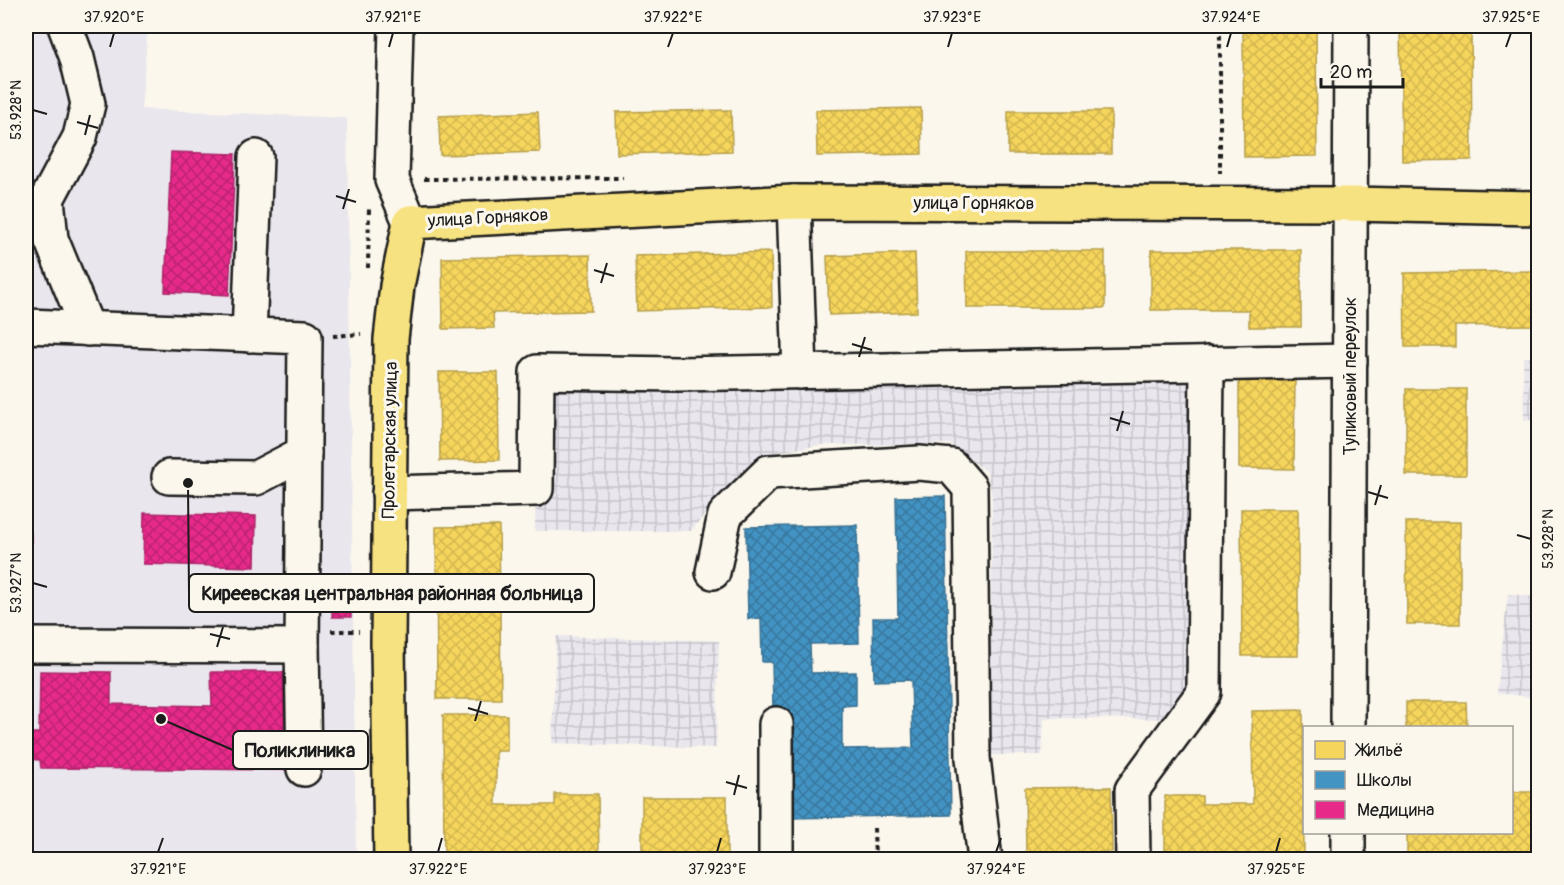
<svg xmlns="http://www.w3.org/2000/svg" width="1564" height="885" viewBox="0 0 1564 885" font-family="Pangolin,sans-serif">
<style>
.built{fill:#e9e6ed}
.industrial{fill:url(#industrial-grid)}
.homes{fill:url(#homes-cross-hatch);stroke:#b59e49;stroke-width:1.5}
.schools{fill:url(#schools-cross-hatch);stroke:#376f91;stroke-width:1.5}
.health{fill:url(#health-cross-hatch);stroke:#aa2569;stroke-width:1.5}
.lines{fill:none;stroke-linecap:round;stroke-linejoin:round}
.minor-casing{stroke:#1c1c1c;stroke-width:38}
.major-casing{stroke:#1c1c1c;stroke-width:38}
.path{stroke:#1c1c1c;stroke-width:4;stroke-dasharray:4.5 4.5;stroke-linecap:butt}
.minor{stroke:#fbf7ec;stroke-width:33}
.major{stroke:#f7e281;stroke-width:33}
.ticks{fill:none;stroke:#1c1c1c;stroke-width:2}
.labels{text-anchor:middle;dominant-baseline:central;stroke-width:6;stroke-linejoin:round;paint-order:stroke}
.street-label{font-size:18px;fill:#1c1c1c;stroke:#fbf7ec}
.leader{fill:none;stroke:#1c1c1c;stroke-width:2}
.callout-dot{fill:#1c1c1c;stroke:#fbf7ec;stroke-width:2}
.callout{fill:#fbf7ec;stroke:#1c1c1c;stroke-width:2}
.callout-label{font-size:20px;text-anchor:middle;font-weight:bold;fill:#1c1c1c}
.neatline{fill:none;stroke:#1c1c1c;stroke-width:2}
.ticks-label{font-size:15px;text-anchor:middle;fill:#1c1c1c}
</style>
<defs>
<pattern id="industrial-grid" width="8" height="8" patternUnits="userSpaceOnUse" patternTransform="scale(1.5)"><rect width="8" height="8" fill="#e9e6ed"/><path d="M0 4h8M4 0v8" fill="none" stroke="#c7c5cb"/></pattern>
<pattern id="homes-cross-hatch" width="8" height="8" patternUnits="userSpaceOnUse" patternTransform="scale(1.5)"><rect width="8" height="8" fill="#f6d55c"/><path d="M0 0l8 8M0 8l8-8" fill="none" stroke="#d2b64f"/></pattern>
<pattern id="schools-cross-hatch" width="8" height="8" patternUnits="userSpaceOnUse" patternTransform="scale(1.5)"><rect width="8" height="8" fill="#4393c3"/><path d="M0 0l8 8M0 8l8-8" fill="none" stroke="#37779e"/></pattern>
<pattern id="health-cross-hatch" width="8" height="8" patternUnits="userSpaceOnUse" patternTransform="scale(1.5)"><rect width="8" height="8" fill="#e7298a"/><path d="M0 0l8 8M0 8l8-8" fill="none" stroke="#ba2270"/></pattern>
</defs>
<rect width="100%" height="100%" fill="#fbf7ec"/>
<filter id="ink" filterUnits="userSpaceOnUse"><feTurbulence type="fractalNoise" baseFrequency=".0167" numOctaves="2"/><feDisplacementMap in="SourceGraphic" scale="12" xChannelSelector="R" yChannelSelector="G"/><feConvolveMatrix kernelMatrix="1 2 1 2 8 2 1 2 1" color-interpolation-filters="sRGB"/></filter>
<g filter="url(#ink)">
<path class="built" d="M 26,26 L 148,26 L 141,109 L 347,118 L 356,859 L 26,859 Z"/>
<g class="industrial">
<path d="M 1523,357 L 1538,357 L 1538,420 L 1524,420 Z"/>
<path d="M 1207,363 L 1204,692 L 1185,719 L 1044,718 L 1042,755 L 990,755 L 992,496 L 987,472 L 950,444 L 822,445 L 771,453 L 725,492 L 691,531 L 535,531 L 537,372 Z"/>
<path d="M 1508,594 L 1538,597 L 1538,698 L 1497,693 Z"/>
<path d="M 556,636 L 719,641 L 716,748 L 552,743 Z"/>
</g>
<g class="homes">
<path d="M 1243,26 L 1316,26 L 1317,156 L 1244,157 Z"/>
<path d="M 1400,26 L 1471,26 L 1472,160 L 1402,161 Z"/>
<path d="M 921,108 L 922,154 L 817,156 L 816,110 Z"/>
<path d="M 731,110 L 732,151 L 617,154 L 616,112 Z"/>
<rect x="1008" y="111" width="103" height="43"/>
<path d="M 538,112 L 540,152 L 440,155 L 439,116 Z"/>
<path d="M 1151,250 L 1301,250 L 1301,327 L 1249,327 L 1249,310 L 1151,310 Z"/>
<path d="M 966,251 L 1105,251 L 1105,308 L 967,308 Z"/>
<path d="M 771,252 L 772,307 L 637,311 L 635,256 Z"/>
<path d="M 915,253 L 917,312 L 829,315 L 827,256 Z"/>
<path d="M 590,255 L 591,311 L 493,313 L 494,328 L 443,329 L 442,258 Z"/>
<path d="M 1538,271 L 1538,325 L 1455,326 L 1455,347 L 1405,347 L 1404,273 Z"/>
<path d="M 439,372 L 498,372 L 499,460 L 440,461 Z"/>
<path d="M 1239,375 L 1295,376 L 1294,469 L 1239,468 Z"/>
<rect x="1406" y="389" width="60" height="86"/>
<path d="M 1241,509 L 1298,509 L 1298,656 L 1242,656 Z"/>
<path d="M 1406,522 L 1460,522 L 1460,624 L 1407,624 Z"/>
<path d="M 499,526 L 501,699 L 437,699 L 436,527 Z"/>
<path d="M 1406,702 L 1466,702 L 1467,728 L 1406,728 Z"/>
<path d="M 1303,710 L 1304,857 L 1165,858 L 1165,796 L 1202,796 L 1202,804 L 1253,804 L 1252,711 Z"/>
<path d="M 443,715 L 507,715 L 507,751 L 496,751 L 496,805 L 555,805 L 555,794 L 598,794 L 599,860 L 444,860 Z"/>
<path d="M 1111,787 L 1112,852 L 1026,854 L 1025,788 Z"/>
<path d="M 1514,792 L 1538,792 L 1538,860 L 1407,860 L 1407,832 L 1512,832 Z"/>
<rect x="642" y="797" width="85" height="62"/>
</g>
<path class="schools" d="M 945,496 L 951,815 L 790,818 L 788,708 L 773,709 L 772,662 L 762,662 L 761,618 L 748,619 L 746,527 L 857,525 L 859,643 L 810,644 L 811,673 L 856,672 L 856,705 L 842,706 L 842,749 L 913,748 L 911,680 L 874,681 L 873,618 L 898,618 L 896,497 Z"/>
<g class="health">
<path d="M 171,152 L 235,154 L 229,295 L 165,292 Z"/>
<path d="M 26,191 L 44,220 L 26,232 Z"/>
<path d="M 144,513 L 256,516 L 255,567 L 143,564 Z"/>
<rect x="26" y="533" width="5" height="29"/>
<path d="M 351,579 L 351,617 L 332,617 L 332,580 Z"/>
<path d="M 40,671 L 111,672 L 111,704 L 212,706 L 211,672 L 283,672 L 285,770 L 41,768 L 40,760 L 26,759 L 26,733 L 39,733 Z"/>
</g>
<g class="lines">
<g class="minor-casing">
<g id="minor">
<path d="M 65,26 L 77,58 L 88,104 L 80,137 L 47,199 L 51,239 L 88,329"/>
<path d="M 396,26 L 392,180 L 410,222"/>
<path d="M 794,202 L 800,372"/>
<path d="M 26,326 L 305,337 L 302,646 L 304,769"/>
<path d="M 249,335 L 256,157"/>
<path d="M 169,477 L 256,478 L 304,453"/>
<path d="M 389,493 L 536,489 L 537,372 L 678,374 L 1350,361"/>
<path d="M 713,572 L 725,515 L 769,472 L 919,463 L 951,466 L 970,488 L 973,758 L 985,860"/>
<path d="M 26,645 L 302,646"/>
<path d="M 776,724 L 776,860"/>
<path d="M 1348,728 L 1351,26"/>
<path d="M 1133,860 L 1132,790 L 1204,692 L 1207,363"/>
<path d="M 1348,860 L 1348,832"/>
</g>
</g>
<g class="major-casing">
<path id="major" d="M 391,860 L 388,644 L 391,339 L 397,286 L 410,222 L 794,202 L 1352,204 L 1538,208"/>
</g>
<g class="path">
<path d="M 1220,26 L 1220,173"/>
<path d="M 424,179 L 623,178"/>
<path d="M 368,268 L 369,207"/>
<path d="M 333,336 L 361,334"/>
<path d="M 331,631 L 359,631"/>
<path d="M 874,828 L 875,860"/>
</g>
<use href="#minor" class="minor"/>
<use href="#major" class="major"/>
</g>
</g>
<path class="ticks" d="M 110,47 L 114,33M 389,47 L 393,33M 668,47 L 673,33M 948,47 L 952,33M 1227,47 L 1231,33M 1506,47 L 1511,33M 33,110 L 47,114M 77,122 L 98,128M 85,135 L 90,115M 336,196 L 356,202M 343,209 L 349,189M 594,270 L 614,276M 601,283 L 607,263M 852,344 L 872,350M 859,357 L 865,337M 1110,418 L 1130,424M 1117,431 L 1123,411M 1368,492 L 1388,498M 1375,505 L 1381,485M 1517,535 L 1531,539M 33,583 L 47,587M 210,634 L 230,639M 217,647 L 223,627M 468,708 L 488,714M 475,721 L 481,701M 726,782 L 747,788M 734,795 L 739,775M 158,852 L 163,838M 438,852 L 442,838M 717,852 L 721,838M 996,852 L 1001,838M 1276,852 L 1280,838"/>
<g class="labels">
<g class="street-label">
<text x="974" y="203">улица Горняков</text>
<text transform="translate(488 218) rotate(-3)">улица Горняков</text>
<text transform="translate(1350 376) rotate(-90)">Тупиковый переулок</text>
<text transform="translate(390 440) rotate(-89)">Пролетарская улица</text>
</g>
</g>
<path class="leader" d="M188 483L189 593M161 719L233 750"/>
<g class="callout-dot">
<circle cx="188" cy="483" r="6"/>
<circle cx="161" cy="719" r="6"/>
</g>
<g class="callout">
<rect x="189" y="574" width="405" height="38" rx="6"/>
<rect x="233" y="731" width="135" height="38" rx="6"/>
</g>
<g class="callout-label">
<text x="392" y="600">Киреевская центральная районная больница</text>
<text x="300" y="757">Поликлиника</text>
</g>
<rect width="1564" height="885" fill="none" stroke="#fbf7ec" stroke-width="66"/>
<rect x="1303" y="726" width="210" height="108" fill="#fbf7ec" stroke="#a29f99" stroke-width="1.5"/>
<rect x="1315" y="741" width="30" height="18" fill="#f6d55c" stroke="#a29f99" stroke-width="1.5"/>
<text x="1357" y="756" font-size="18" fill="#1c1c1c">Жильё</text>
<rect x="1315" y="771" width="30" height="18" fill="#4393c3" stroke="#a29f99" stroke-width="1.5"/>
<text x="1357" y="786" font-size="18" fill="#1c1c1c">Школы</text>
<rect x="1315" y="801" width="30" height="18" fill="#e7298a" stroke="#a29f99" stroke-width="1.5"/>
<text x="1357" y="816" font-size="18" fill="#1c1c1c">Медицина</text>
<path d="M1321 78v9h82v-9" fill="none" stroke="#1c1c1c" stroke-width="3"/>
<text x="1330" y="78" font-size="18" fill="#1c1c1c" stroke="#fbf7ec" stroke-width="4.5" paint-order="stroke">20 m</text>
<rect x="33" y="33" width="1498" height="819" class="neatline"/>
<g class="ticks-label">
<text x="114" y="22">37.920°E</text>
<text x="393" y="22">37.921°E</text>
<text x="673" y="22">37.922°E</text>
<text x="952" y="22">37.923°E</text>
<text x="1231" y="22">37.924°E</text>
<text x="1511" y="22">37.925°E</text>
<text transform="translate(16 110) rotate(-90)" y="5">53.928°N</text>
<text transform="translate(1548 539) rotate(-90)" y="5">53.928°N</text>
<text transform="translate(16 583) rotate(-90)" y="5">53.927°N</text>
<text x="158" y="874">37.921°E</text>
<text x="438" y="874">37.922°E</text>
<text x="717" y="874">37.923°E</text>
<text x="996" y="874">37.924°E</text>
<text x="1276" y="874">37.925°E</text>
</g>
</svg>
